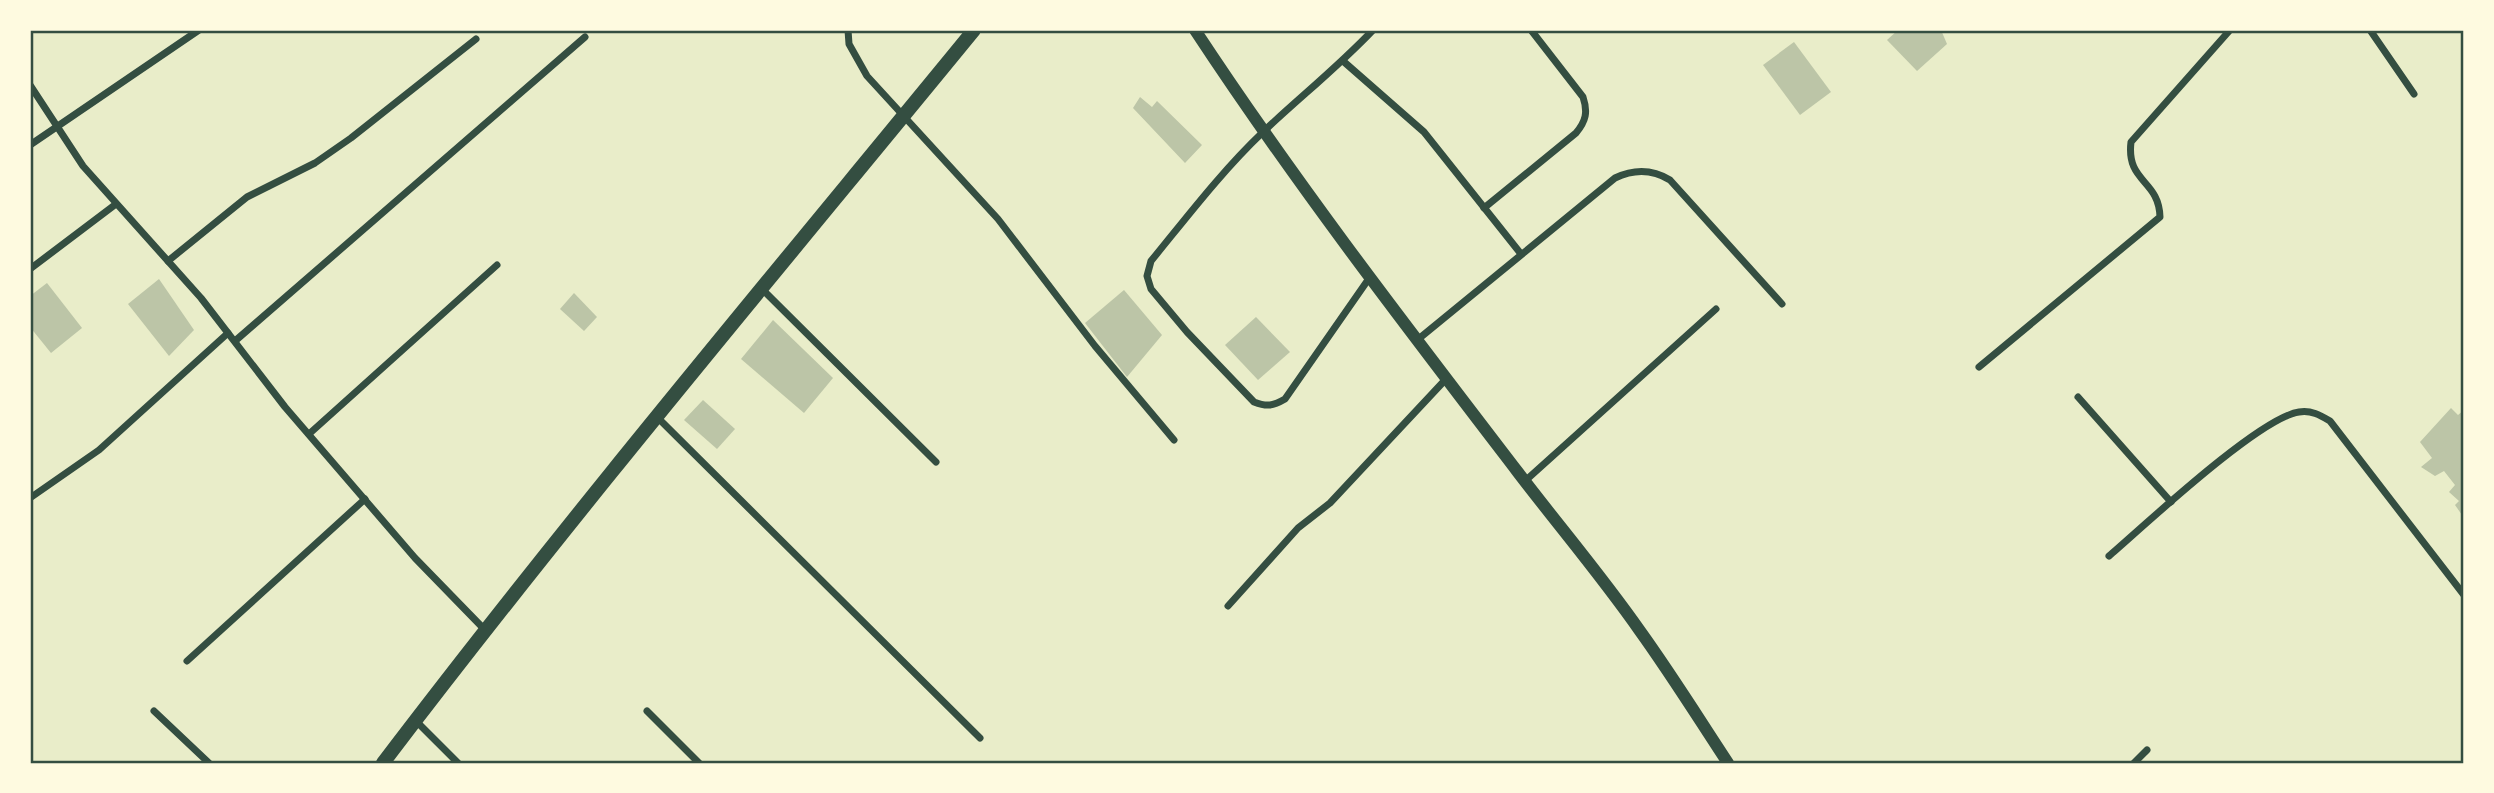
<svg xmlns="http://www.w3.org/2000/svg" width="2494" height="793" viewBox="0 0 2494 793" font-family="Rubik,sans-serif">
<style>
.building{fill:#bcc5a7}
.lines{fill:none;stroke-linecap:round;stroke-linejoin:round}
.minor{stroke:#344e41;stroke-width:7}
.tertiary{stroke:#344e41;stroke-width:12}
.secondary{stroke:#344e41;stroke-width:14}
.neatline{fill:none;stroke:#344e41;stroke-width:2.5}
</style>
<rect width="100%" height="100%" fill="#e9edc9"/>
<g class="building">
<path d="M 1898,30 L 1941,30 L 1947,44 L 1917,71 L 1887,40 Z"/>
<path d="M 1794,42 L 1831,92 L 1800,115 L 1763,65 Z"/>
<path d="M 1140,97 L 1152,107 L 1157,101 L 1202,145 L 1185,163 L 1133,108 Z"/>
<path d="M 159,279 L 194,330 L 169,356 L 128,304 Z"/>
<path d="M 47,283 L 82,328 L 51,353 L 30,327 L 30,296 Z"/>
<path d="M 1124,290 L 1162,335 L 1127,377 L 1085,323 Z"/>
<path d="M 574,293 L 597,317 L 584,331 L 560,309 Z"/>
<path d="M 1256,317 L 1290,352 L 1258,380 L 1225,345 Z"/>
<path d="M 773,320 L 833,378 L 804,413 L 741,359 Z"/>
<path d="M 703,400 L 735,429 L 717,449 L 684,420 Z"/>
<path d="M 2451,408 L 2458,415 L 2464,410 L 2462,515 L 2455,505 L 2459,501 L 2449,492 L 2455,485 L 2444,471 L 2435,476 L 2421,467 L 2432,458 L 2420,442 Z"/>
</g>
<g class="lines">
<g class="minor">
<path d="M 848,30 L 849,44 L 867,76 L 998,219 L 1095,346 L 1174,440"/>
<path d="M 2370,30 L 2414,94"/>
<path d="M 1343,61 L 1424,132 L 1521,254"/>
<path d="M 30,85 L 83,166 L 201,298 L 285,407 L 415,558 L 485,630"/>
<path d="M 30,145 L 199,30"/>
<path d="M 1484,208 L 1576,133 C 1586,121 1588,112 1583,97 L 1531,30"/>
<path d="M 168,261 L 247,197 L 315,163 L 351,138 L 476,39"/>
<path d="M 30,269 L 116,204"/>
<path d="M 1370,277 L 1285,399 C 1273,406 1267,407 1254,402 L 1187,332 L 1151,289 L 1147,276 L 1151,261 C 1187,217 1222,171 1263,132 C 1300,97 1338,67 1373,30"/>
<path d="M 761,288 L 936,462"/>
<path d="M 235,341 L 585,37"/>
<path d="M 1416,341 L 1615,178 C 1634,169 1652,169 1670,180 L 1782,304"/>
<path d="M 1979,367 L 2160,217 C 2159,179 2126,183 2131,142 L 2230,30"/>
<path d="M 2078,397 L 2171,502"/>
<path d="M 657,417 L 980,738"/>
<path d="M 309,434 L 497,265"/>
<path d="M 1524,482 L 1716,309"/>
<path d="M 30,498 L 99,450 L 228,333"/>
<path d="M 2109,556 C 2145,525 2259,418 2299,412 C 2311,410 2320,415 2330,421 L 2464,595"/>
<path d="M 1228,606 L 1298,528 L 1330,503 L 1446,379"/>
<path d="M 187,661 L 365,499"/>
<path d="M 154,711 L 209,763"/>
<path d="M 647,711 L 699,763"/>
<path d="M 416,721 L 458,763"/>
<path d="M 2134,763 L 2147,750"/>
</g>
<path class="tertiary" d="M 1195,30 C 1295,182 1406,326 1517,471 C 1558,525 1601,575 1640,631 C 1671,674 1699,719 1728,763"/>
<path class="secondary" d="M 383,763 C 573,513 775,273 974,30"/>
</g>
<rect width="2494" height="793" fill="none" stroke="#fefae0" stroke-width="63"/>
<rect x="32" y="32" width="2430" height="730" class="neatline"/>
</svg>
